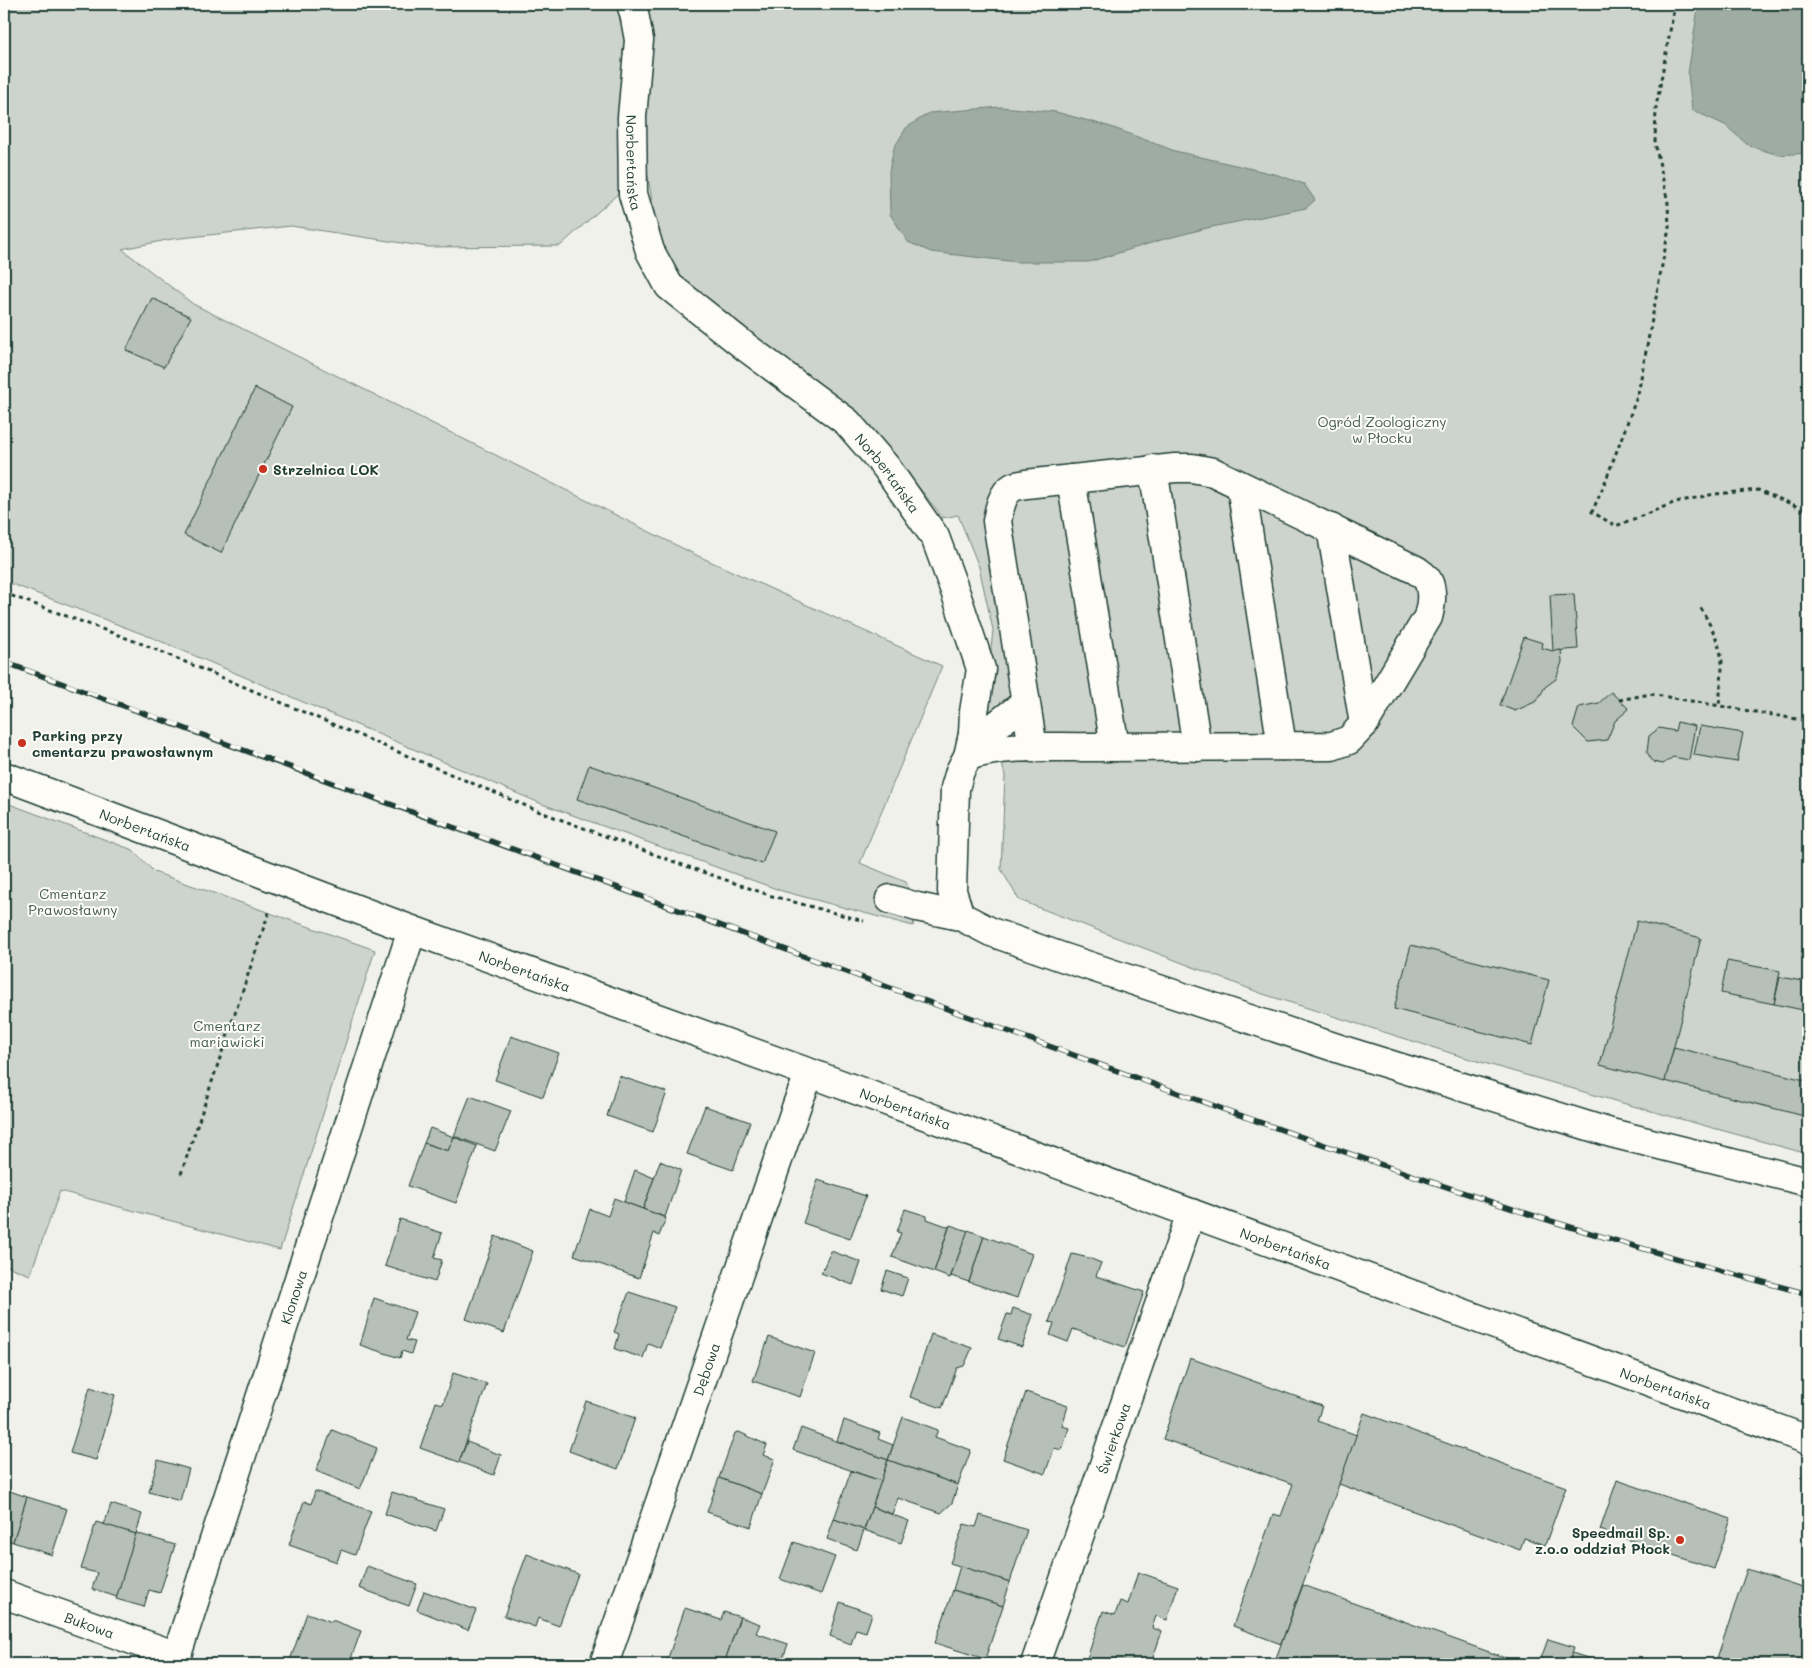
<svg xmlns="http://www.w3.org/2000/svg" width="1812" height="1668" viewBox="0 0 1812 1668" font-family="Mali,sans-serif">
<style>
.green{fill:#cdd3cd;stroke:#768880}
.water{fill:#9faca4;stroke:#6c8077}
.building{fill:#b6bfb8;stroke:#1f3d34}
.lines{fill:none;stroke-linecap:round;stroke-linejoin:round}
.minor-casing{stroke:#1f3d34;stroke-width:31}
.path{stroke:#1f3d34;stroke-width:3;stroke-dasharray:4 4;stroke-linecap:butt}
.minor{stroke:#fdfcf7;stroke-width:28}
.rail-casing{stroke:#1f3d34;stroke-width:5.5}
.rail{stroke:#fdfcf7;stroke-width:4;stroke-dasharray:11;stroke-linecap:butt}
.poi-dot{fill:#c8321e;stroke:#fdfcf7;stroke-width:2}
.labels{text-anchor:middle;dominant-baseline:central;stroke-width:4;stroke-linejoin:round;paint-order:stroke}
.street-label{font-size:14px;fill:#1f3d34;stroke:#fdfcf7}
.park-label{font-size:14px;fill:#425b53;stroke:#fdfcf7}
.poi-label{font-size:14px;font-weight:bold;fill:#1f3d34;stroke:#fdfcf7;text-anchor:start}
</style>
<rect width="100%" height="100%" fill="#f0f1eb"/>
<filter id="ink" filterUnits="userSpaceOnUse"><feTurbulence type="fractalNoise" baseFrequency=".02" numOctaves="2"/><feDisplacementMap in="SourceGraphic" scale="10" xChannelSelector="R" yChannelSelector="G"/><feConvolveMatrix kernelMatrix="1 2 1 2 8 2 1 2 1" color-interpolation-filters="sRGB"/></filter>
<g filter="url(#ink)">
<g class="green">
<path d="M 4,4 L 617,4 L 625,39 L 619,126 L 621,191 L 560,246 L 428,247 L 291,226 L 172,239 L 122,249 L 193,304 L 696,555 L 942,666 L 860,863 L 906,882 L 917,907 L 913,926 L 782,891 L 542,804 L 153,638 L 4,581 Z"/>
<path d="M 642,4 L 1808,4 L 1808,1154 L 1622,1103 L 1460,1056 L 1263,994 L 1019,900 L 1001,869 L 1005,775 L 985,704 L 993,630 L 979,567 L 958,515 L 943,518 L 883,442 L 834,398 L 694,295 L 666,262 L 654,213 L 644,153 Z"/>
<path d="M 4,802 L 133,850 L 154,872 L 375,950 L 280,1250 L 60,1191 L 30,1275 L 4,1265 Z"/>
</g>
<g class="water">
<path d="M 1701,4 L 1808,4 L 1808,153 L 1779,155 L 1749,146 L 1725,125 L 1692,110 L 1688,74 L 1697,14 Z"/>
<path d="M 1001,107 L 1056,112 L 1111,127 L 1175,151 L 1278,175 L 1304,184 L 1315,200 L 1306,208 L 1207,228 L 1161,240 L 1089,262 L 1017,262 L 931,252 L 908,242 L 890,214 L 889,171 L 894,148 L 906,128 L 929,113 Z"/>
</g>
<g class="building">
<path d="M 152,298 L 191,317 L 164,367 L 126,350 Z"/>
<path d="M 255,388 L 292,407 L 221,553 L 184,535 Z"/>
<path d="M 1574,594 L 1578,649 L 1553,651 L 1550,595 Z"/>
<path d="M 1524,637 L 1543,643 L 1542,648 L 1553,651 L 1561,650 L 1562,662 L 1556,679 L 1545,687 L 1537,701 L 1515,711 L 1500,705 Z"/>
<path d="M 1611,692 L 1629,709 L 1615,721 L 1607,740 L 1588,742 L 1573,727 L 1579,707 L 1599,703 Z"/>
<path d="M 1677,722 L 1695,726 L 1689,760 L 1673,757 L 1663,764 L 1653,762 L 1647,752 L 1649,736 L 1659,728 L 1675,731 Z"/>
<path d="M 1700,726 L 1743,733 L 1737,762 L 1694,755 Z"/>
<path d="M 589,765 L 775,831 L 762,864 L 577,799 Z"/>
<path d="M 1637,921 L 1701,938 L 1665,1082 L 1600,1065 Z"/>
<path d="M 1411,945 L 1549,980 L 1532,1045 L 1394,1009 Z"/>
<path d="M 1727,961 L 1780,971 L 1774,1004 L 1721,993 Z"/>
<path d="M 1780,977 L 1808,982 L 1808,1011 L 1774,1004 Z"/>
<path d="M 511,1036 L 559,1053 L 543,1097 L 495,1080 Z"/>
<path d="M 1674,1047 L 1808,1081 L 1808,1117 L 1665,1081 Z"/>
<path d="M 619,1076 L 667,1092 L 653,1132 L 607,1116 Z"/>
<path d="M 470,1096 L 511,1111 L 495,1151 L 454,1136 Z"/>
<path d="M 705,1106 L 750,1122 L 733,1170 L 687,1154 Z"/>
<path d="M 430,1128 L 454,1137 L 448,1151 L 424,1143 Z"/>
<path d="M 454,1137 L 477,1146 L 456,1203 L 408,1186 L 424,1143 L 448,1151 Z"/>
<path d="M 660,1161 L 681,1170 L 665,1217 L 643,1209 Z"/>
<path d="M 635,1170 L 654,1178 L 643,1209 L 624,1202 Z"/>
<path d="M 818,1180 L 866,1196 L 850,1239 L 803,1223 Z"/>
<path d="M 614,1198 L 666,1218 L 659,1236 L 654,1233 L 639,1278 L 574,1255 L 590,1209 L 608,1216 Z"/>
<path d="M 905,1209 L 927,1216 L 927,1219 L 949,1227 L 934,1272 L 892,1257 L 901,1233 L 897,1232 Z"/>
<path d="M 400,1219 L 442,1233 L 434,1258 L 442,1260 L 435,1282 L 385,1266 Z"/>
<path d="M 950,1225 L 968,1231 L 950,1278 L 934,1272 Z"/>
<path d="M 968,1230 L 984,1236 L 969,1282 L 951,1276 Z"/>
<path d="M 495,1236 L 533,1251 L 504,1333 L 466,1319 Z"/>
<path d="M 984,1236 L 1032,1254 L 1017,1298 L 969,1282 Z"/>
<path d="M 831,1251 L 861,1262 L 853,1285 L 821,1273 Z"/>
<path d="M 1072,1254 L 1089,1258 L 1101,1263 L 1096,1276 L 1144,1292 L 1125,1347 L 1073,1329 L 1068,1342 L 1050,1335 L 1054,1323 L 1049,1322 Z"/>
<path d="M 887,1271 L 908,1278 L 902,1296 L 881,1289 Z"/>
<path d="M 629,1292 L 675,1307 L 660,1348 L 648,1343 L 643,1358 L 615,1349 L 619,1334 L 614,1332 Z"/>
<path d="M 374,1298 L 415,1312 L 406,1340 L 415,1342 L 411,1354 L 402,1351 L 400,1358 L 360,1345 Z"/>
<path d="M 1013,1308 L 1033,1315 L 1022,1347 L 998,1339 L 1007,1314 L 1011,1315 Z"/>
<path d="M 931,1334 L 972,1348 L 964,1366 L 957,1368 L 942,1408 L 910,1397 Z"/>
<path d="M 769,1337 L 815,1353 L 800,1397 L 753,1381 Z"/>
<path d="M 1190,1358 L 1322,1406 L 1317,1421 L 1357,1435 L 1281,1644 L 1233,1626 L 1273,1514 L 1281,1516 L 1293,1484 L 1163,1439 Z"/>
<path d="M 453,1373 L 487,1384 L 459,1462 L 420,1448 L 436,1402 L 443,1404 Z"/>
<path d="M 90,1387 L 115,1395 L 96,1460 L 70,1453 Z"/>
<path d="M 1026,1392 L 1068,1406 L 1062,1426 L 1069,1428 L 1062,1450 L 1054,1448 L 1045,1474 L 1003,1459 Z"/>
<path d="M 586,1401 L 635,1418 L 618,1469 L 569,1451 Z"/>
<path d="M 1364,1413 L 1566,1487 L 1545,1545 L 1524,1538 L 1520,1550 L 1339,1484 Z"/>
<path d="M 903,1417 L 938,1430 L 935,1437 L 971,1450 L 958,1485 L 888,1460 Z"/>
<path d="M 844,1420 L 880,1433 L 878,1439 L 893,1445 L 888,1460 L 837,1441 Z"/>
<path d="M 801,1428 L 888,1460 L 881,1481 L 793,1450 Z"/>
<path d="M 332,1430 L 377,1448 L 360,1489 L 316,1471 Z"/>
<path d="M 739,1432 L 767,1445 L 763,1455 L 775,1459 L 762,1494 L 719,1478 L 735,1433 Z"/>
<path d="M 467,1442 L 501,1455 L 494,1475 L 459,1462 Z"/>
<path d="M 158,1460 L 189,1469 L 180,1501 L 149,1492 Z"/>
<path d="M 888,1460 L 958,1485 L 952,1503 L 941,1513 L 898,1498 L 892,1514 L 872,1507 Z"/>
<path d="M 851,1471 L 881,1481 L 864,1530 L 834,1519 Z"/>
<path d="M 719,1478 L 762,1494 L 751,1527 L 707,1512 Z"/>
<path d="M 1617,1480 L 1731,1519 L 1714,1569 L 1600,1530 Z"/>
<path d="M 4,1489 L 27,1497 L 13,1542 L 4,1539 Z"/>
<path d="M 315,1491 L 371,1511 L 355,1555 L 341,1550 L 337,1562 L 289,1545 L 304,1501 L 311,1504 Z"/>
<path d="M 392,1492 L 444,1509 L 436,1531 L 385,1514 Z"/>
<path d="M 27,1497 L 67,1509 L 52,1555 L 13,1542 Z"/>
<path d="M 111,1504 L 142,1514 L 136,1534 L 104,1525 Z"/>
<path d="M 872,1507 L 909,1521 L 901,1543 L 864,1530 Z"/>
<path d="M 980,1515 L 1027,1530 L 1010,1582 L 950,1563 L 964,1524 L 976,1527 Z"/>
<path d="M 834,1519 L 864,1530 L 857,1550 L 827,1539 Z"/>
<path d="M 96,1522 L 136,1534 L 117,1597 L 92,1589 L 97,1573 L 81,1569 Z"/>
<path d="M 136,1533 L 175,1545 L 160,1593 L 149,1590 L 144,1607 L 116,1599 Z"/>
<path d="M 794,1542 L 835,1557 L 821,1594 L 780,1579 Z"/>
<path d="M 527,1554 L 578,1574 L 559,1626 L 538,1618 L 535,1627 L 504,1616 Z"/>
<path d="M 367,1566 L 417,1584 L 409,1606 L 359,1588 Z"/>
<path d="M 960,1566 L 1010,1582 L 1003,1606 L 953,1590 Z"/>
<path d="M 1747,1569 L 1808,1589 L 1808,1664 L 1715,1664 Z"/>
<path d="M 1138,1572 L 1178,1586 L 1167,1620 L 1156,1616 L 1152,1628 L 1162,1631 L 1151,1664 L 1085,1664 L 1103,1611 L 1115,1615 L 1120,1601 L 1128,1604 Z"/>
<path d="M 1303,1585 L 1506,1658 L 1504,1664 L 1292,1664 L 1276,1658 Z"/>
<path d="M 953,1590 L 1003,1606 L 985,1659 L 935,1643 Z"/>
<path d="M 424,1591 L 476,1610 L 468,1630 L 417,1610 Z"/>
<path d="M 840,1602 L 872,1614 L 866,1632 L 856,1629 L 851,1644 L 830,1636 Z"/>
<path d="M 685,1608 L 721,1620 L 724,1612 L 740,1617 L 724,1664 L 666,1664 Z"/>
<path d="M 307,1613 L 332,1622 L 332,1620 L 361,1631 L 349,1664 L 293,1664 L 289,1663 Z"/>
<path d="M 740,1617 L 760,1624 L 756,1633 L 788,1644 L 781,1664 L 724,1664 Z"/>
<path d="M 1548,1639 L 1574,1647 L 1569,1664 L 1539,1664 Z"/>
<path d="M 1572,1653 L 1606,1664 L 1569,1664 Z"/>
</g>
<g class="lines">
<g class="minor-casing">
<g id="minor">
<path id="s1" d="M 631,4 L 634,13 L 639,40 L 632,117 L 633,194 L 650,251 L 669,286 L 747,348 L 847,422 L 886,467 L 935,537 L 956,594 L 981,669 L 974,712 L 973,734 L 968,756 L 960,771 L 955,788 L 952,891 L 960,916 L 991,932 L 1062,957 L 1343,1050 L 1611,1133 L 1808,1182"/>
<path d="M 1153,469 L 1197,747"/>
<path d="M 1071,479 L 1115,747"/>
<path d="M 1241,486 L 1282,746"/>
<path d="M 1331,528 L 1364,724"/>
<path d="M 973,734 L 994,727 L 1025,703"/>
<path d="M 968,756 C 1008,743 1051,748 1092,747 C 1172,746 1252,746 1332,746 L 1349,740 L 1364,724 L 1428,617 C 1431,606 1433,591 1428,581 C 1426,576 1420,573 1416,570 L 1213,472 L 1192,468 L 1175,468 L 1026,484 C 1022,485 1017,485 1013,487 C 1002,493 999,510 997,521 L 1033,748"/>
<path id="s2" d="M 4,776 L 412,930 L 810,1073 L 1808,1440"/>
<path d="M 890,899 L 917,907 L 960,916"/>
<path id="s3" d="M 4,1594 L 177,1656"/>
<path id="s4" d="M 174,1664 L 412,930"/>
<path id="s5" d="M 604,1664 L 798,1102 L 810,1073"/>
<path id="s6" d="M 1035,1664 L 1191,1213"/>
</g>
</g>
<g class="path">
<path d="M 1675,4 L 1656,107 L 1655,143 L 1668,203 L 1669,228 L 1638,394 L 1604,485 L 1592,512 L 1616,526 L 1676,502 L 1715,494 L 1758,490 L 1794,505 L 1808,514"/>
<path d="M 4,593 L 145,645 L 538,811 L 680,864 L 772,896 L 864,921"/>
<path d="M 1701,608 C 1710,625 1721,644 1722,663 C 1722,677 1720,692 1719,706"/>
<path d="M 1619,700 L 1650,694 L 1808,721"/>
<path d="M 4,912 L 6,912"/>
<path d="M 181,1174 L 269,912"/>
</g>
<use href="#minor" class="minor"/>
<g class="rail-casing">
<path id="rail" d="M 4,662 C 317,775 629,892 942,1007 C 1131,1076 1321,1146 1513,1209 C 1610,1240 1709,1268 1808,1294"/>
</g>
<use href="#rail" class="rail"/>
</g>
</g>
<g class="poi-dot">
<circle cx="263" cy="469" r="5"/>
<circle cx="22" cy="743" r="5"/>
<circle cx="1680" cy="1540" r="5"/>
</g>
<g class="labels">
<g class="street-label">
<text stroke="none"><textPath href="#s1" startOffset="160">Norbertańska</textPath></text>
<text stroke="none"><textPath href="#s1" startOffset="580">Norbertańska</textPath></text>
<text stroke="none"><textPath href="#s2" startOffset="151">Norbertańska</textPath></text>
<text stroke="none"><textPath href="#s2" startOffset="556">Norbertańska</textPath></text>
<text stroke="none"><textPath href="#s2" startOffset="961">Norbertańska</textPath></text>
<text stroke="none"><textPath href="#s2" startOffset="1366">Norbertańska</textPath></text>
<text stroke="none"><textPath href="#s4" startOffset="386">Klonowa</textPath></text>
<text stroke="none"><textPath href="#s5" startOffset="312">Dębowa</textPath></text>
<text stroke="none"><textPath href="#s2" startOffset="1771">Norbertańska</textPath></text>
<text stroke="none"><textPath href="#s6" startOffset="239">Świerkowa</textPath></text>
<text stroke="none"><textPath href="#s3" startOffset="91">Bukowa</textPath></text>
</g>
<g class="park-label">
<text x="1382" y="421">Ogród Zoologiczny<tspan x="1382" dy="16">w Płocku</tspan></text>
<text x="73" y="893">Cmentarz<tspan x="73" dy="16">Prawosławny</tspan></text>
<text x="227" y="1025">Cmentarz<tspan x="227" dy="16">mariawicki</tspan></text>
</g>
<g class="poi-label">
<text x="273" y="469">Strzelnica LOK</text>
<text x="32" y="735">Parking przy<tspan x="32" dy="16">cmentarzu prawosławnym</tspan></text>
<text x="1670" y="1532" text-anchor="end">Speedmail Sp.<tspan x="1670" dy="16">z.o.o oddział Płock</tspan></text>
</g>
</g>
<rect width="1812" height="1668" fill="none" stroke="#fdfcf7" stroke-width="20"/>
<rect x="10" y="10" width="1792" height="1648" fill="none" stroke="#1f3d34" stroke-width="2" filter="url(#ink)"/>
</svg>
